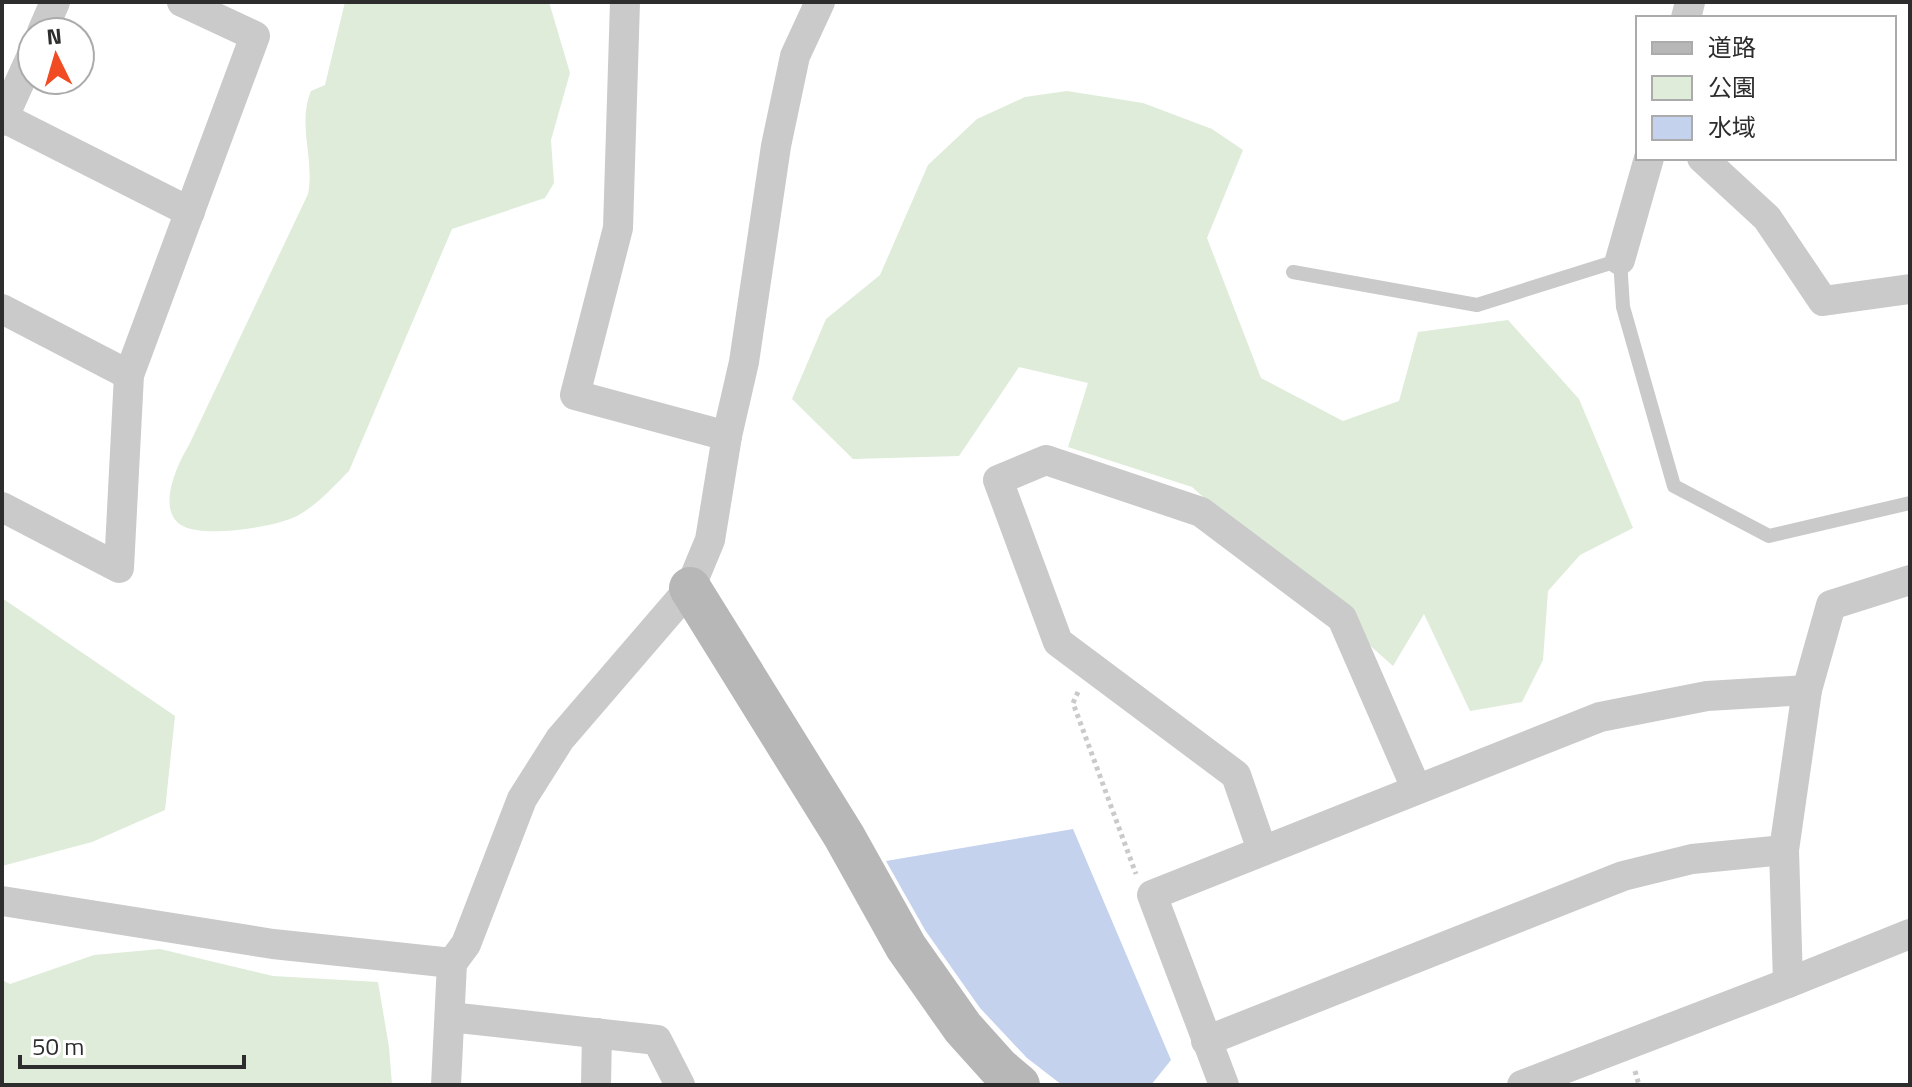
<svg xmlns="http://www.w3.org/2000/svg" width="1912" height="1087" viewBox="0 0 1912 1087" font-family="'Titillium Web','Noto Sans JP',sans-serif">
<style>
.green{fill:#deecd9}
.water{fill:#c4d2ed}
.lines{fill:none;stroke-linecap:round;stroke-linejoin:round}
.path{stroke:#cacaca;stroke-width:5;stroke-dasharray:4 4;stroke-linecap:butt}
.lane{stroke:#cacaca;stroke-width:14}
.street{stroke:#cacaca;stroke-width:30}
.secondary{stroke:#b7b7b7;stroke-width:42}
</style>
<rect width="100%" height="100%" fill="#fff"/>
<g class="green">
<path d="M 345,2 L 549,2 L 570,73 L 551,140 L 554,183 L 545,198 L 452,229 L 349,471 C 333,487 317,505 297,516 C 275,527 203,539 181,525 C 156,509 178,463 189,445 L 308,194 C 315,161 297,124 311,91 L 325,85 Z"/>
<path d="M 1067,91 L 1143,103 L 1212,129 L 1243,150 L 1207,238 L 1261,378 L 1343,421 L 1399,401 L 1418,332 L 1508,320 L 1579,399 L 1633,528 L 1580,555 L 1548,591 L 1543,660 L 1522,702 L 1470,711 L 1424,614 L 1393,666 L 1192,487 L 1068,447 L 1088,383 L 1019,367 L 959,456 L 853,459 L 792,399 L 826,319 L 880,275 L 928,165 L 977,119 L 1025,97 Z"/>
<path d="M 2,598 L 175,716 L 165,810 L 92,842 L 2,866 Z"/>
<path d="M 160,949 L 273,976 L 378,982 L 389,1047 L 392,1085 L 3,1085 L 2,980 L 10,984 L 94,955 Z"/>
</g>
<path class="water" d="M 1073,829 L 1171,1060 L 1151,1085 L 1062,1085 L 1027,1058 L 980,1008 L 925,930 L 886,861 Z"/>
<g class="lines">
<g class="path">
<path d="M 1078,692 L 1073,703 L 1136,874"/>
<path d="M 1635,1071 L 1639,1085"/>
</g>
<path class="lane" d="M 1293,272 L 1477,305 L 1620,260 L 1623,307 L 1674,486 L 1769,536 L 1910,503"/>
<g class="street">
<path d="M 625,2 L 618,228 L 575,395 L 727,436"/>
<path d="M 1686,18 L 1690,2"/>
<path d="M 42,32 L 55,2"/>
<path d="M 4,118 L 190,212"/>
<path d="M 2,121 L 32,55"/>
<path d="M 1702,158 L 1767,218 L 1823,301 L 1910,289"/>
<path d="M 1620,260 L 1649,158"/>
<path d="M 2,309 L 129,375"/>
<path d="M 2,507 L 119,568 L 129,375 L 255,36 L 182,2"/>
<path d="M 1910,580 L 1831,605 L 1807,690 L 1784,850 L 1788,983 L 1910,934"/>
<path d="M 1262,850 L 1236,775 L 1058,642 L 998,480 L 1046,460 L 1201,512 L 1342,618 L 1416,788"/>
<path d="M 2,901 L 273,944 L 452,963"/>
<path d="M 450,1017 L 657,1040 L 680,1085"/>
<path d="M 1206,1041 L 1623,876 L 1692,859 L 1784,850"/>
<path d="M 446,1085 L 452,963 L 466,944 L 522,799 L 560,739 L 690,588 L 710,540 L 727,436 L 744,362 L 776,146 L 795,56 L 820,2"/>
<path d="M 596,1085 L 597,1033"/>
<path d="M 1224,1085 L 1152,895 L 1600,717 L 1707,696 L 1807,690"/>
<path d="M 1522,1085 L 1788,983"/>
</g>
<path class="secondary" d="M 690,588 L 844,836 L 906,947 L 963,1028 L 999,1068 L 1019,1085"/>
</g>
<rect width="1912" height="1087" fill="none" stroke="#2d2d2d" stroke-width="8"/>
<rect x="1636" y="16" width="260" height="144" fill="#ffffff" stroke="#ababab" stroke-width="2"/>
<rect x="1652" y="42" width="40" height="12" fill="#b7b7b7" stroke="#ababab" stroke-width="2"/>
<text x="1708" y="56" font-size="24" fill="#2d2d2d">道路</text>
<rect x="1652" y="76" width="40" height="24" fill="#deecd9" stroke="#ababab" stroke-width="2"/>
<text x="1708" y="96" font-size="24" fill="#2d2d2d">公園</text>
<rect x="1652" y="116" width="40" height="24" fill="#c4d2ed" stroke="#ababab" stroke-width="2"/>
<text x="1708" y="136" font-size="24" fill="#2d2d2d">水域</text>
<g transform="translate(56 56) rotate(355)"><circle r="38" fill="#ffffff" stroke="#ababab" stroke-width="2"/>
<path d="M0-6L14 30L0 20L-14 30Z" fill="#f14b23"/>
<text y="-12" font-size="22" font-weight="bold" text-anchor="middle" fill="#2d2d2d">N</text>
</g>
<path d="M20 1055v12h224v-12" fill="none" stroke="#2d2d2d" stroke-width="4"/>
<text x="32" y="1055" font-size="24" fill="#2d2d2d" stroke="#ffffff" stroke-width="6" paint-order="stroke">50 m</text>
</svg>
